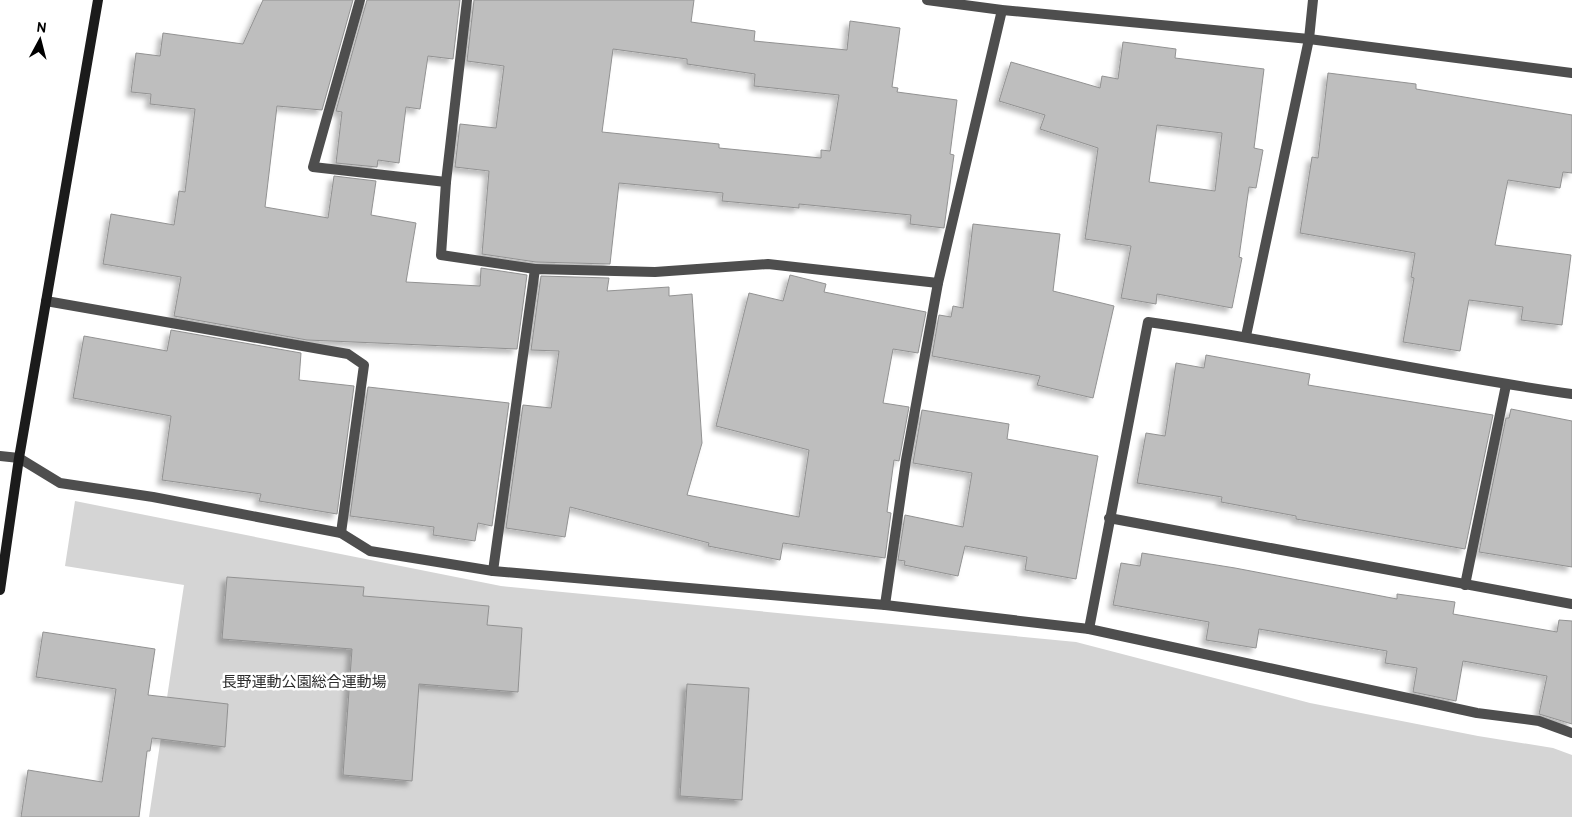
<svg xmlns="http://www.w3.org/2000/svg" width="1572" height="817" viewBox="0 0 1572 817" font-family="Overpass,'Noto Sans JP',sans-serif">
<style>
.green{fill:#d5d5d5}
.building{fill:#bebebe;stroke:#929292;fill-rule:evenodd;filter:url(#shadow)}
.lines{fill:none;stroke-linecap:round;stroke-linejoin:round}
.lane{stroke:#4e4e4e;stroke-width:10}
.street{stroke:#4e4e4e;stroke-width:10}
.secondary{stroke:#1b1b1b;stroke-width:10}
.labels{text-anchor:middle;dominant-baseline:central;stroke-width:5;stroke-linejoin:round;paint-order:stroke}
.park-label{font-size:15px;fill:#2c2c2c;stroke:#fff}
</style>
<defs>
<filter id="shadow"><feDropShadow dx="-4.5" dy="4.5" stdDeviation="2.5" flood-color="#0004"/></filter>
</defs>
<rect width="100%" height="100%" fill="#fff"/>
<path class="green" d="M 75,501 L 501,586 L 1076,642 L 1310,703 L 1478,736 L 1553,748 L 1572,755 L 1572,817 L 149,817 L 184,585 L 65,566 Z"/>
<g class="building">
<path d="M 263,0 L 353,0 L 322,110 L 277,106 L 265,207 L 328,218 L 334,176 L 376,181 L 371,215 L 416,223 L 406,282 L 480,286 L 481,268 L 527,275 L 517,349 L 307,340 L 174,316 L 181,277 L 103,264 L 111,214 L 174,225 L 179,191 L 185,192 L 195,109 L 150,104 L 151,94 L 131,92 L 136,53 L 160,56 L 163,33 L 243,44 Z"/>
<path d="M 367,0 L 460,0 L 453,59 L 428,56 L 420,109 L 406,107 L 399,163 L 378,160 L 377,167 L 336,163 L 342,112 L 336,111 Z"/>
<path d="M 474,0 L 694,0 L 691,22 L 755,31 L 754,41 L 847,50 L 850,21 L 900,28 L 892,87 L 898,88 L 897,92 L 957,100 L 950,154 L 954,155 L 944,228 L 910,224 L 911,215 L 799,204 L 799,208 L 722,201 L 723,193 L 619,183 L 610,264 L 536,262 L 482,254 L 489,171 L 455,167 L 460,124 L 496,128 L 504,66 L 467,61 ZM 613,49 L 687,59 L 687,64 L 755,74 L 754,86 L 839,95 L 830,151 L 821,150 L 821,158 L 719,148 L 719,144 L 602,132 Z"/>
<path d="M 1123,42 L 1176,49 L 1175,58 L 1264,69 L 1254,148 L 1263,150 L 1256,188 L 1249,187 L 1239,257 L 1242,258 L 1232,308 L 1157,294 L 1156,304 L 1121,298 L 1131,246 L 1085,239 L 1098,148 L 1040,129 L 1045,115 L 999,101 L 1011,62 L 1100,88 L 1102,76 L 1118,79 ZM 1157,125 L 1222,133 L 1215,191 L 1149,182 Z"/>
<path d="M 1328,73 L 1416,84 L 1416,89 L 1572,115 L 1572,173 L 1563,172 L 1560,188 L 1508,180 L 1495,245 L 1571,255 L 1562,325 L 1521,320 L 1523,307 L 1469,300 L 1460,351 L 1403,342 L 1414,278 L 1411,277 L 1415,253 L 1300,233 L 1312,157 L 1318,158 Z"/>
<path d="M 973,224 L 1060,234 L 1053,291 L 1114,306 L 1093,398 L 1037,385 L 1040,376 L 932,356 L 939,315 L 951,317 L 953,306 L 963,308 Z"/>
<path d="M 790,275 L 826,284 L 824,292 L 926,312 L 918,353 L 893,349 L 883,403 L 909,407 L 899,461 L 894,460 L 887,512 L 891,513 L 885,558 L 783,543 L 780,560 L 708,546 L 709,543 L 570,507 L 565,537 L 506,528 L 523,405 L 551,408 L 559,351 L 531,350 L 541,276 L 609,278 L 607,291 L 669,287 L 669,296 L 692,294 L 702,443 L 687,495 L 799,517 L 809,450 L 716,426 L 749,293 L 783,301 Z"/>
<path d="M 171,330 L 301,353 L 299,380 L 354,386 L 337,514 L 259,501 L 261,494 L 162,480 L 171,416 L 73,398 L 84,336 L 167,351 Z"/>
<path d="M 1206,355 L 1310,374 L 1308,385 L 1493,415 L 1465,549 L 1296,519 L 1296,516 L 1221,502 L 1222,497 L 1137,483 L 1146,433 L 1165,436 L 1176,363 L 1204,368 Z"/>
<path d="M 368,387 L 509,403 L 492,526 L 478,523 L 475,541 L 433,535 L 434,527 L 350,516 Z"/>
<path d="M 1511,409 L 1572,421 L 1572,567 L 1479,552 L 1506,418 L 1509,418 Z"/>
<path d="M 922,410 L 1009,424 L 1007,439 L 1098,456 L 1076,579 L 1025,570 L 1027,557 L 965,546 L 958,576 L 904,565 L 905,561 L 898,560 L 905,515 L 963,527 L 972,473 L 913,463 Z"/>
<path d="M 1142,553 L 1235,568 L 1397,599 L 1397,594 L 1455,602 L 1453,614 L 1557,632 L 1559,620 L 1572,621 L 1572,724 L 1539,714 L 1547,676 L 1463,661 L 1456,701 L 1413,692 L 1417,668 L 1385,663 L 1387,651 L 1259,629 L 1256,648 L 1206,640 L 1209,622 L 1113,605 L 1121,563 L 1140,566 Z"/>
<path d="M 227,577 L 364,587 L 363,596 L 489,606 L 487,625 L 522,628 L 518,692 L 419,684 L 412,781 L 343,775 L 352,649 L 222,639 Z"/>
<path d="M 43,632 L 155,649 L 148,695 L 228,704 L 225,747 L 152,738 L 150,751 L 147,751 L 139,817 L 21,817 L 28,770 L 102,782 L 116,689 L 36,677 Z"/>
<path d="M 687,684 L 749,688 L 742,800 L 680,796 Z"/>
</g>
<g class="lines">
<g class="lane">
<path d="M 46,301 L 348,354 L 364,365 L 341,533"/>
<path d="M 1246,336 L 1309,39 L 1313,0"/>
</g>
<g class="street">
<path d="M 360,0 L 313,167 L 446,182"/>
<path d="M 467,0 L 446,182 L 441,255 L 535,269"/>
<path d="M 927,0 L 1002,10 L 1309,39 L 1572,73"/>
<path d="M 0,456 L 19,458 L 60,483 L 153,497 L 341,533 L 370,551 L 493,571 L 885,605 L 906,460 L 938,283 L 1002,10"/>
<path d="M 1109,518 L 1572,604"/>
<path d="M 493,571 L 535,269 L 655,272 L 768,264 L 938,283"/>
<path d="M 1465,585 L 1506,385"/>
<path d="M 885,605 L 1089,629 L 1477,713 L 1539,721 L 1572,733"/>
<path d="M 1089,629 L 1148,322 C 1290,342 1430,374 1572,394"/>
</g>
<path class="secondary" d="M 0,590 L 19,458 L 98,0"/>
</g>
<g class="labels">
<g class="park-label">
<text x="304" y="683">長野運動公園総合運動場</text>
</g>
</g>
<g transform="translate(40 40) rotate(7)" stroke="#ffffff" stroke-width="4" paint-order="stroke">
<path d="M0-4L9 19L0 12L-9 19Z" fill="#000000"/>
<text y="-8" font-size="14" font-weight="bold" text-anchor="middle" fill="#000000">N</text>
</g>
</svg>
